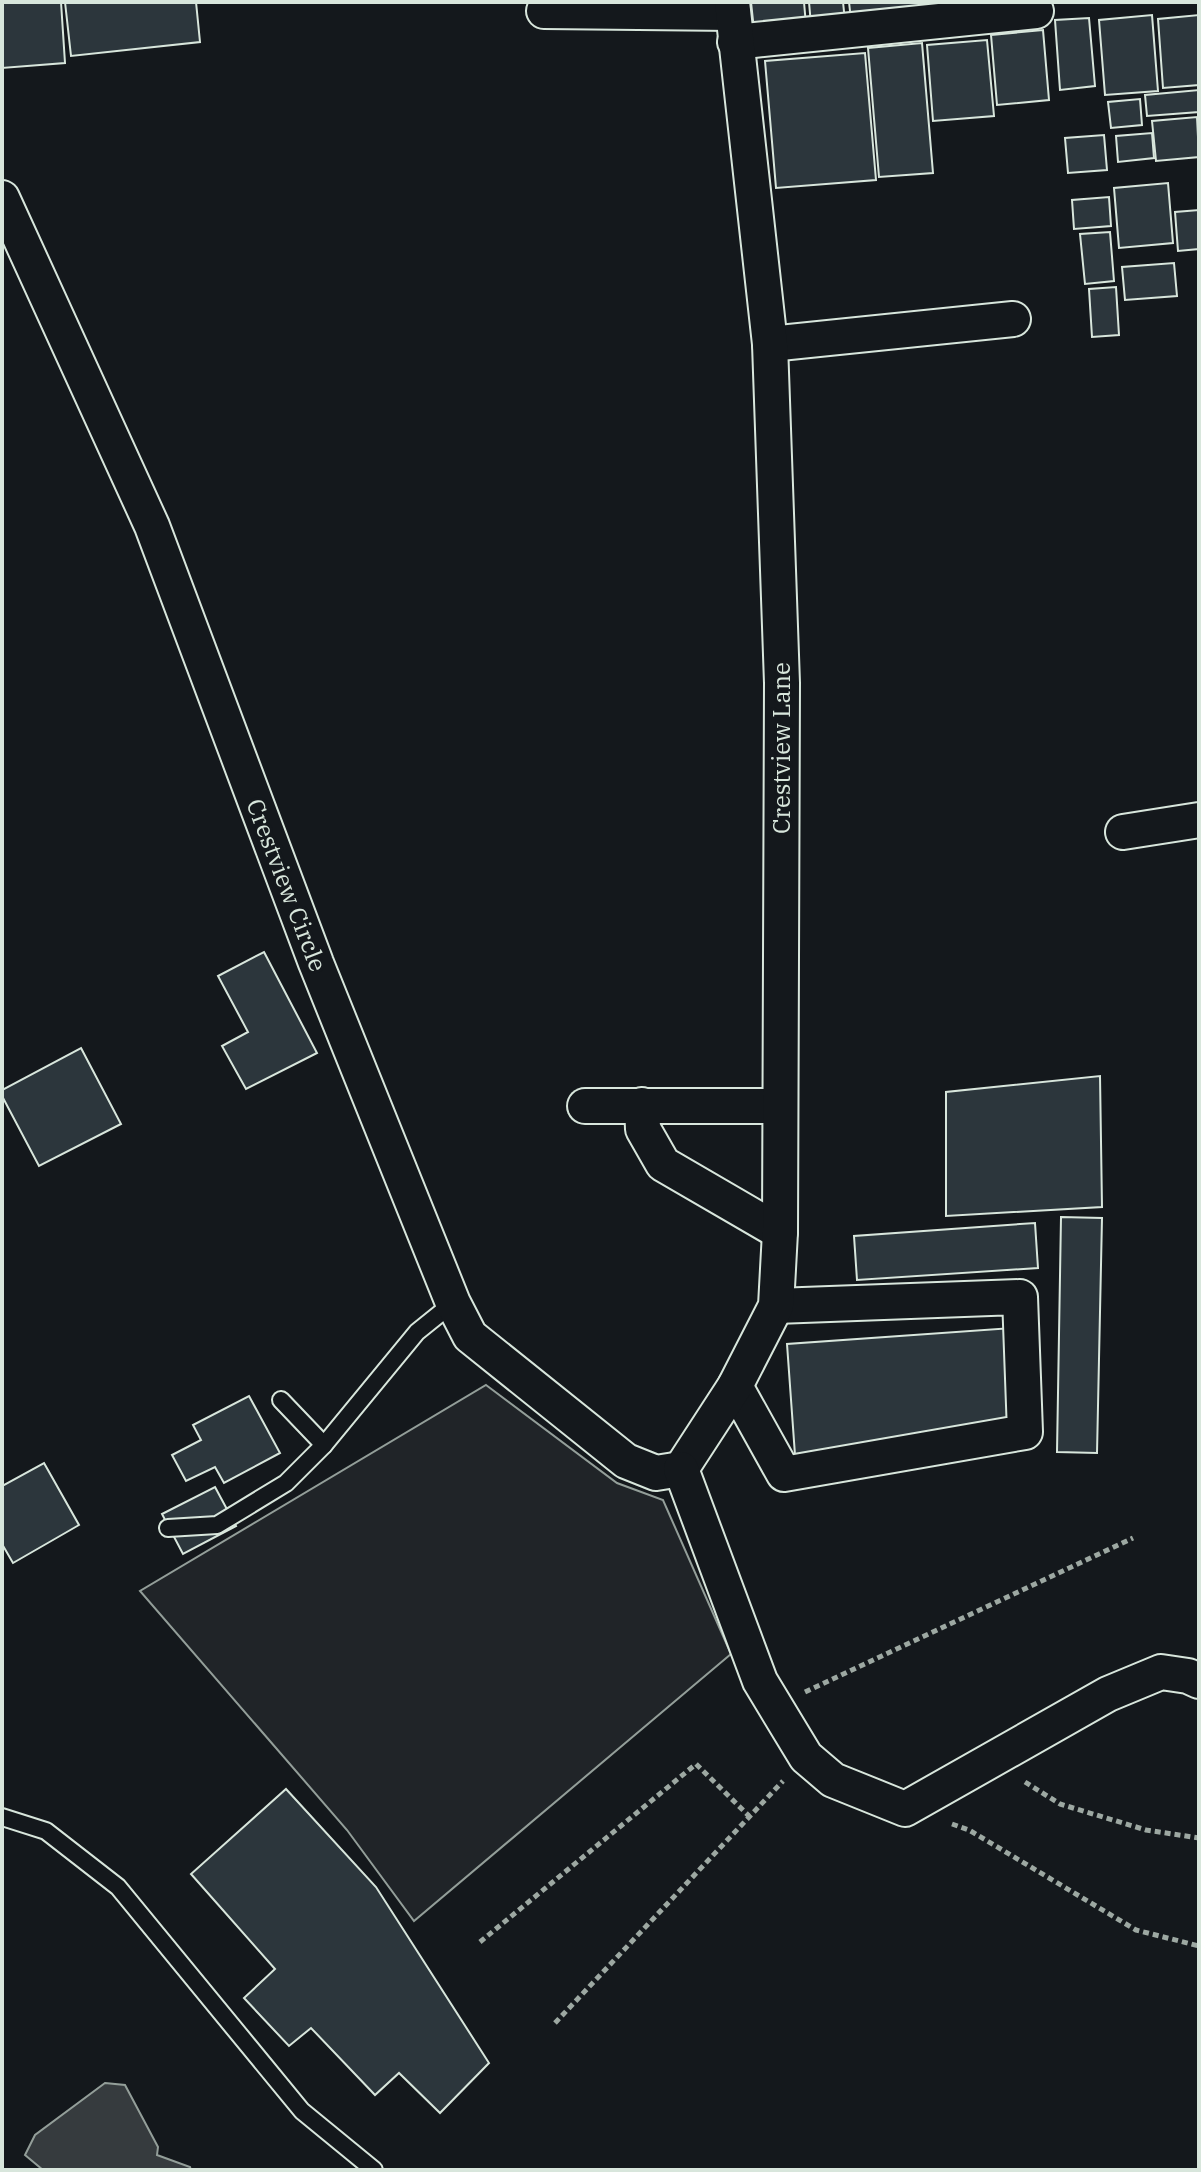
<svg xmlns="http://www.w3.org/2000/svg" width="1201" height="2172" viewBox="0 0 1201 2172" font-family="'IBM Plex Serif',serif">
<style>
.green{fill:#202428;stroke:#939e99;stroke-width:2}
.water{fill:#363b3e;stroke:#939e99;stroke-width:2}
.building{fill:#2c363c;stroke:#d8e6dc;stroke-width:2}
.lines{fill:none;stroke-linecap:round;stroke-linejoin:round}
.lane-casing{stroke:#d8e6dc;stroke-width:20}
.street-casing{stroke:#d8e6dc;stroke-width:38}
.path{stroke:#9da8a2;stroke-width:5;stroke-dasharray:6 4;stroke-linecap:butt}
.lane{stroke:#14181c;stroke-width:16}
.street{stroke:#14181c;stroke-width:34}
.labels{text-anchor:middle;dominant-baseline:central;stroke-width:6;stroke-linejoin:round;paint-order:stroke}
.street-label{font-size:24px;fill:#d8e6dc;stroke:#14181c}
</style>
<rect width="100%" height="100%" fill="#14181c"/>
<path class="green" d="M 486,1385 L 617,1483 L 663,1500 L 731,1654 L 414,1921 L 347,1830 L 140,1591 Z"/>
<path class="water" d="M 105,2083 L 125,2085 L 158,2147 L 157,2155 L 190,2167 L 191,2170 L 43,2170 L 25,2155 L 35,2135 Z"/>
<g class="building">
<path d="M 2,2 L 61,2 L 65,63 L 2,68 Z"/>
<path d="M 65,2 L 196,2 L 200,42 L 71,56 Z"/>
<path d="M 751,2 L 804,2 L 806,25 L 754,30 Z"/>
<path d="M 809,2 L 843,2 L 845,21 L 811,25 Z"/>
<path d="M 849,2 L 925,2 L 926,13 L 851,20 Z"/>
<path d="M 1152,15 L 1158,91 L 1105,95 L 1099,20 Z"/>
<path d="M 1199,15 L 1199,85 L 1163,88 L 1158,19 Z"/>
<path d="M 1089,18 L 1095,86 L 1060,90 L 1055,20 Z"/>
<path d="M 1043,30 L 1049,100 L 997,105 L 991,35 Z"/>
<path d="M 987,40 L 994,116 L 933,121 L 927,45 Z"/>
<path d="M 922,43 L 933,173 L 879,177 L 868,48 Z"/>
<path d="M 865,53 L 876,180 L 776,188 L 765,61 Z"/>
<path d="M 1199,90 L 1199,112 L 1147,116 L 1145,95 Z"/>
<path d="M 1140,99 L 1142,125 L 1111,128 L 1108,102 Z"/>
<path d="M 1197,117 L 1199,157 L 1156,161 L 1152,121 Z"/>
<path d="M 1152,133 L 1154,158 L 1118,162 L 1116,136 Z"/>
<path d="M 1104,135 L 1107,170 L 1068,173 L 1065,138 Z"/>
<path d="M 1168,183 L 1173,243 L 1119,248 L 1114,188 Z"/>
<path d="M 1109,197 L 1111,226 L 1074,229 L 1072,200 Z"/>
<path d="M 1199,210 L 1199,249 L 1178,251 L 1175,212 Z"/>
<path d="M 1110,232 L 1114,281 L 1085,284 L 1080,234 Z"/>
<path d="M 1174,263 L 1177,296 L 1125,300 L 1122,267 Z"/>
<path d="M 1116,287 L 1119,335 L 1092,337 L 1089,289 Z"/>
<path d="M 264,952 L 317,1053 L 246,1089 L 222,1046 L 248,1032 L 218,976 Z"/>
<path d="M 81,1048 L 121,1124 L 39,1166 L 2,1096 L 2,1090 Z"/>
<path d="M 1100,1076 L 1102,1207 L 946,1216 L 946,1092 Z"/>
<path d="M 1061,1217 L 1102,1218 L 1097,1453 L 1057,1452 Z"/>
<path d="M 1035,1223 L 1038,1268 L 857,1280 L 854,1236 Z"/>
<path d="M 1012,1328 L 1018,1421 L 795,1455 L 787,1344 Z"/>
<path d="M 249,1396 L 280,1453 L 224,1483 L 215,1467 L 186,1481 L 172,1455 L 201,1440 L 193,1425 Z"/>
<path d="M 44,1463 L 79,1525 L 13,1563 L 2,1544 L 2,1486 Z"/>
<path d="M 215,1487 L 236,1526 L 183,1554 L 162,1514 Z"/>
<path d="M 286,1789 L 376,1887 L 489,2063 L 440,2113 L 399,2073 L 375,2095 L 311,2028 L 289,2046 L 244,1998 L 275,1969 L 191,1874 Z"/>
</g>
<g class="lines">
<g class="lane-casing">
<g id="lane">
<path d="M 281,1400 L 324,1445"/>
<path d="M 168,1528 L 217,1525 L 286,1483 L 324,1445 L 417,1332 L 453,1303"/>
<path d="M 2,1817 L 46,1831 L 118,1887 L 302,2111 L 374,2170"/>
</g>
</g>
<g class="street-casing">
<g id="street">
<path d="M 544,11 L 733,13"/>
<path d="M 735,42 L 1036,11"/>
<path d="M 2,198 L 152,526 L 316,963 L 453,1303 L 470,1336 L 626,1461 L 656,1473 L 681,1469"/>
<path d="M 770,344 L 1013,319"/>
<path d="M 1123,832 L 1199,820"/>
<path d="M 642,1105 L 643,1129 L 663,1164 L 780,1232"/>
<path d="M 585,1106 L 779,1106"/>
<path d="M 735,1386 L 784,1474 L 1025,1432 L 1020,1297 L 776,1306"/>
<path d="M 681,1469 L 735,1386 L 776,1306 L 780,1232 L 782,683 L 770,344 L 732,2"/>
<path d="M 681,1469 L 760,1681 L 806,1757 L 833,1780 L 905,1809 L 1108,1694 L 1161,1672 L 1188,1676 L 1199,1681"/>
</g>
</g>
<g class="path">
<path d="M 805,1692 L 1133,1538"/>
<path d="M 1025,1782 L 1060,1804 L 1146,1830 L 1199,1838"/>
<path d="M 952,1824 L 969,1830 L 1136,1930 L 1199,1946"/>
<path d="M 480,1942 L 696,1764 L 749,1816"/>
<path d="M 555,2023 L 783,1781"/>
</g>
<use href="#lane" class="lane"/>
<use href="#street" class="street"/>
</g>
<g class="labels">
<g class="street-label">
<text transform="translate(781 748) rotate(-90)">Crestview Lane</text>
<text transform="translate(287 885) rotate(69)">Crestview Circle</text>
</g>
</g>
<rect width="1201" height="2172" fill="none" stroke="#d8e6dc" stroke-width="8"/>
</svg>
